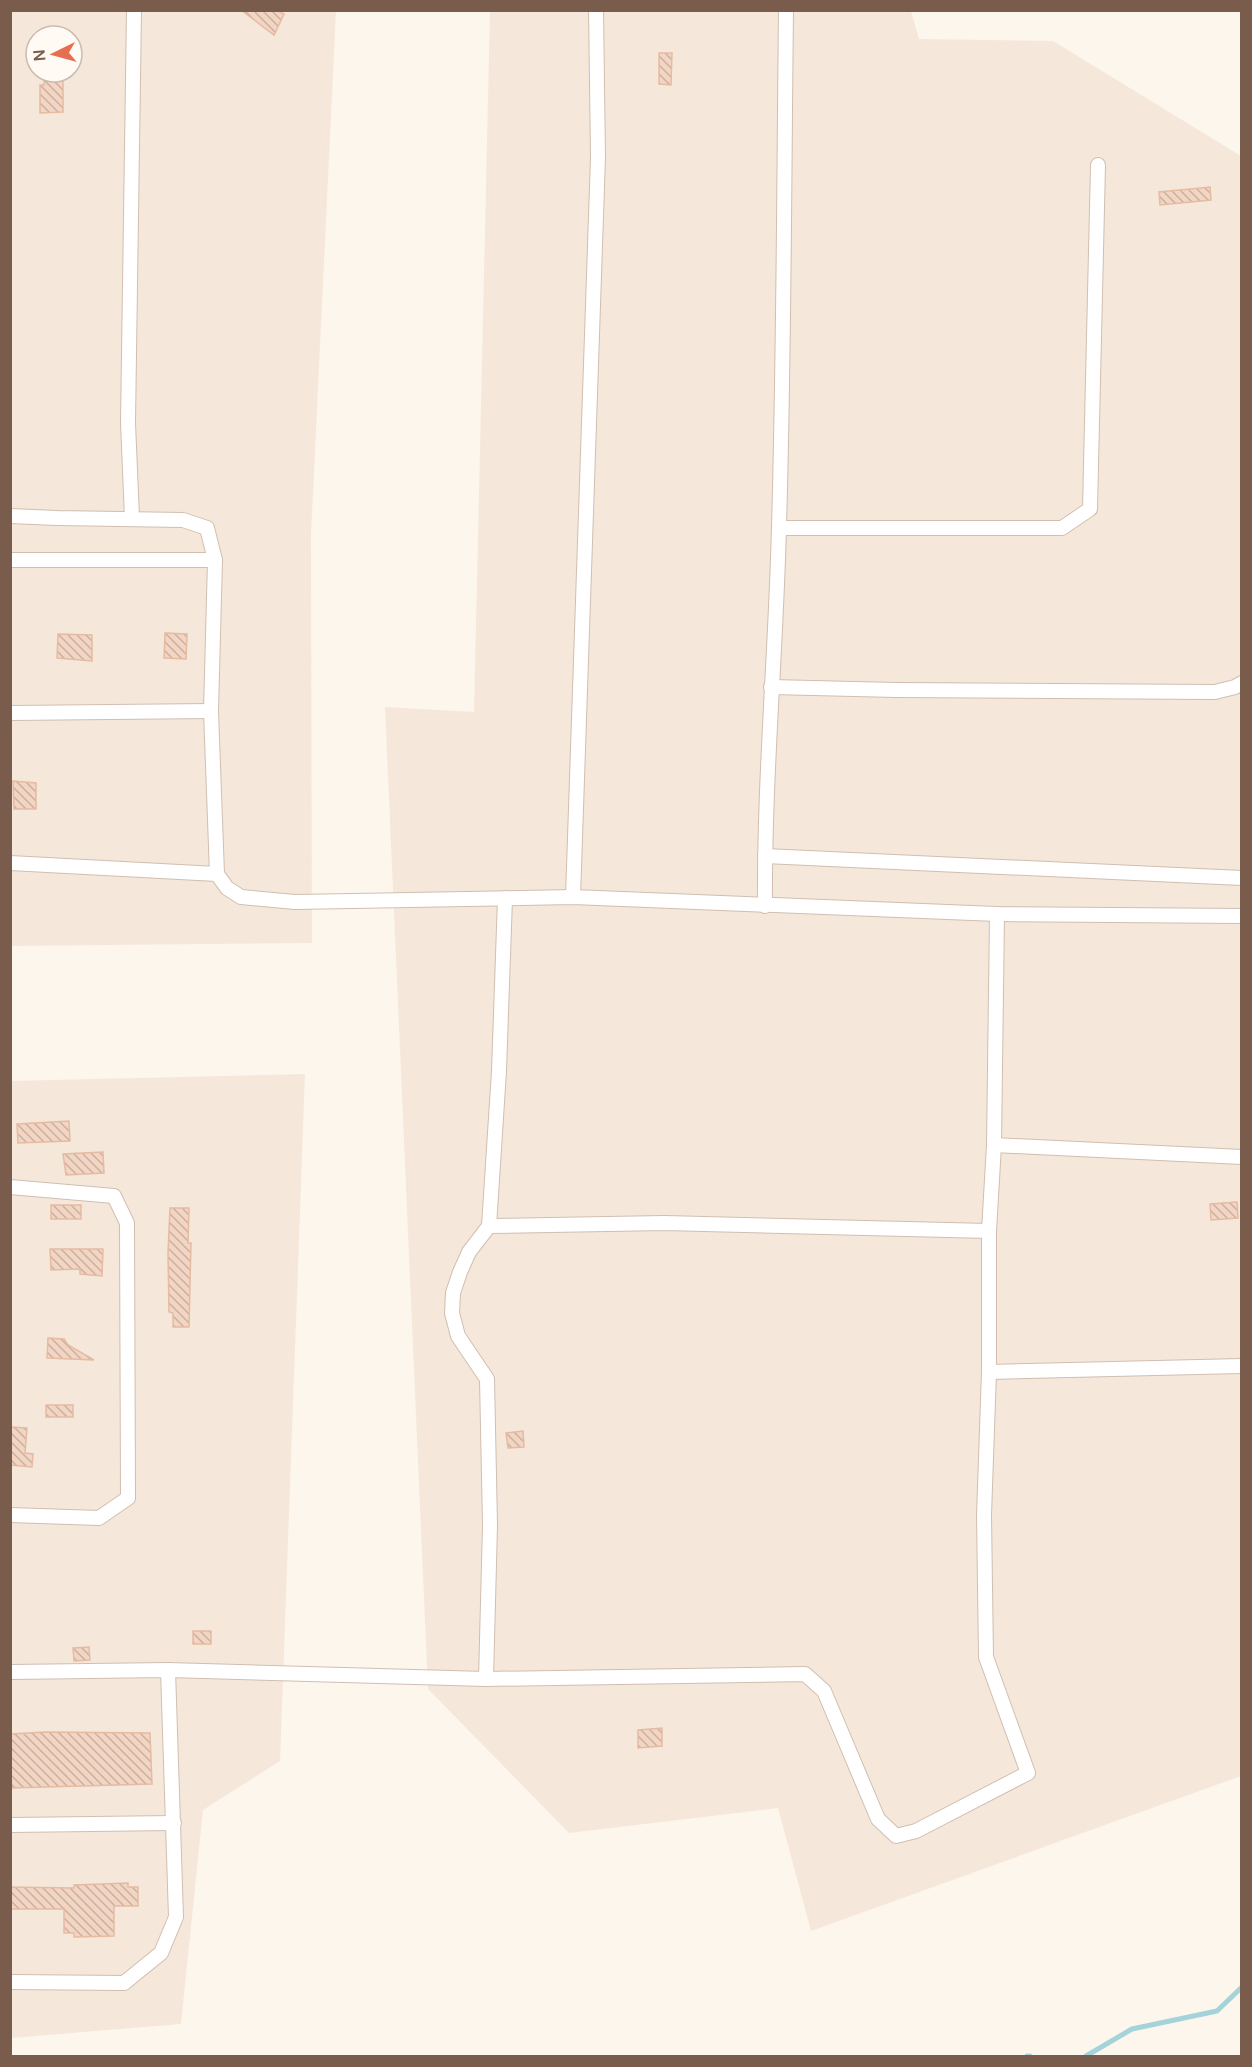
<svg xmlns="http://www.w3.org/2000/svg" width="1252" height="2067" viewBox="0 0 1252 2067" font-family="Manrope,sans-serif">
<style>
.residential{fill:#f5e8da;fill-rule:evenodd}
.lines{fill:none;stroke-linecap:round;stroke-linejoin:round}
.stream{stroke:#a5d3da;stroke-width:5}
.building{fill:url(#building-back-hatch);stroke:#e6bba3;stroke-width:1.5}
.street-casing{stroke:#d1beb0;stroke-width:16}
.street{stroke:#fff;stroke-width:14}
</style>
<defs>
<pattern id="building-back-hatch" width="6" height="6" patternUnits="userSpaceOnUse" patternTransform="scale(1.5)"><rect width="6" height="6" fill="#f3d5c3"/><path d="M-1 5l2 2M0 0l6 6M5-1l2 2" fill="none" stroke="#cab0a1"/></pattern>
</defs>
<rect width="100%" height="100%" fill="#fdf6ec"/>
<g class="residential">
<path d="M 10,11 L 336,11 L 311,534 L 312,943 L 11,946 ZM 36,36 L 72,36 L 72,72 L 36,72 Z"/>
<path d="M 490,11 L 911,11 L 919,39 L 1053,41 L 1241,156 L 1241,1776 L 811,1931 L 778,1808 L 569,1833 L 428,1689 L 385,707 L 474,712 Z"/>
<path d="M 305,1074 L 280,1761 L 203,1810 L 181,2024 L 11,2038 L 10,1081 Z"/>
</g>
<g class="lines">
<g class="stream">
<path d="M 1027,2056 L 1030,2056"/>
<path d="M 1086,2056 L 1132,2029 L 1217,2011 L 1242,1987"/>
</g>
</g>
<g class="building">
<path d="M 241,10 L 277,10 L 284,14 L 274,35 Z"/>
<path d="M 659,53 L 672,53 L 671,85 L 659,84 Z"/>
<path d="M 44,72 L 63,72 L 63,112 L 40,113 L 40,85 L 44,85 Z"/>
<path d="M 1210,187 L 1211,200 L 1160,205 L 1159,192 Z"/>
<path d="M 165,633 L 187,634 L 186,659 L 164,658 Z"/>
<path d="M 58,634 L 92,635 L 92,661 L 57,658 Z"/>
<path d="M 13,781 L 36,783 L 36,809 L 14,809 Z"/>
<path d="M 69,1121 L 70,1141 L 18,1143 L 17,1124 Z"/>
<path d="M 103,1152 L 104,1173 L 66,1175 L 63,1154 Z"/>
<path d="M 1237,1202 L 1238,1218 L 1211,1220 L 1210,1204 Z"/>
<rect x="51" y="1205" width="30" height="14"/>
<path d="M 170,1208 L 189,1208 L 188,1243 L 191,1243 L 189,1327 L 173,1327 L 173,1313 L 169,1312 L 168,1253 Z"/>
<path d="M 50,1249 L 103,1249 L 102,1276 L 80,1274 L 80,1269 L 51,1270 Z"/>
<path d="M 48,1338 L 64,1339 L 68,1345 L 94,1360 L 47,1358 Z"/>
<rect x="46" y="1405" width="27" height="12"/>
<path d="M 10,1427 L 27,1428 L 25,1453 L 33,1454 L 32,1467 L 10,1465 Z"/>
<path d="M 523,1431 L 524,1447 L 508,1448 L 506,1433 Z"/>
<rect x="193" y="1631" width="18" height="13"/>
<path d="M 89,1647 L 90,1660 L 74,1661 L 73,1648 Z"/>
<path d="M 662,1728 L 662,1746 L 638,1748 L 638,1730 Z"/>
<path d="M 46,1732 L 150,1733 L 152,1784 L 10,1788 L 10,1734 Z"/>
<path d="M 128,1883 L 128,1887 L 138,1887 L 138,1906 L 114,1906 L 114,1936 L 74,1937 L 74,1933 L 64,1933 L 64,1909 L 10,1909 L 10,1887 L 74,1888 L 74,1885 Z"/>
</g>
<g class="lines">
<g class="street-casing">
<g id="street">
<path d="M 10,516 L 57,518 L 183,520 L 207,528 L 215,560 L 211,711 L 217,874 L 227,888 L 241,897 L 295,902 L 573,897 L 997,914 L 1242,916"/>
<path d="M 132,518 L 128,423 L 134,10"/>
<path d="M 779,528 L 1062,528 L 1090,509 L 1098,165"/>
<path d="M 10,560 L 215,560"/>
<path d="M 771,687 L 896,690 L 1215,692 L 1235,687 L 1242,683"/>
<path d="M 10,713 L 211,711"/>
<path d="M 765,856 L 1242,878"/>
<path d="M 10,863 L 217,874"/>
<path d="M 573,897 L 598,157 L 596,10"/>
<path d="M 765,906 C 764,779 776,653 779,526 C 784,354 784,182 786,10"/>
<path d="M 994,1145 L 1242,1157"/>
<path d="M 10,1187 L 114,1196 L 127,1223 L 128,1498 L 99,1518 L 10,1515"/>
<path d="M 489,1226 L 664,1223 L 989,1231 L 994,1145 L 997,914"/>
<path d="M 989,1372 L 1242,1366"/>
<path d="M 10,1672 L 168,1670 L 486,1679 L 805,1674 L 824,1691 L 878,1819 L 896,1836 L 916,1831 L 1028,1773 L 986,1657 L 984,1515 L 989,1372 L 989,1231"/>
<path d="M 486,1679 L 490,1525 L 487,1379 L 458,1336 L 452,1313 L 453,1293 L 460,1272 L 469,1252 L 489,1226 L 499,1071 L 505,898"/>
<path d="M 10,1825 L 174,1823"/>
<path d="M 10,1982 L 124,1983 L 161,1953 L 176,1917 L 168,1670"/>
</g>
</g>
<use href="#street" class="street"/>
</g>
<rect width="1252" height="2067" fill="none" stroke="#7a5c4d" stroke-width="24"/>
<g transform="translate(54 54) rotate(265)"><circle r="28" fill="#fffaf3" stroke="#cabbb1" stroke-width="1.5"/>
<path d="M0-4.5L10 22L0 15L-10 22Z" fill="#e76f51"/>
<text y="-9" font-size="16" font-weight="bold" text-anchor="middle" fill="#7a5c4d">N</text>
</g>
</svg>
